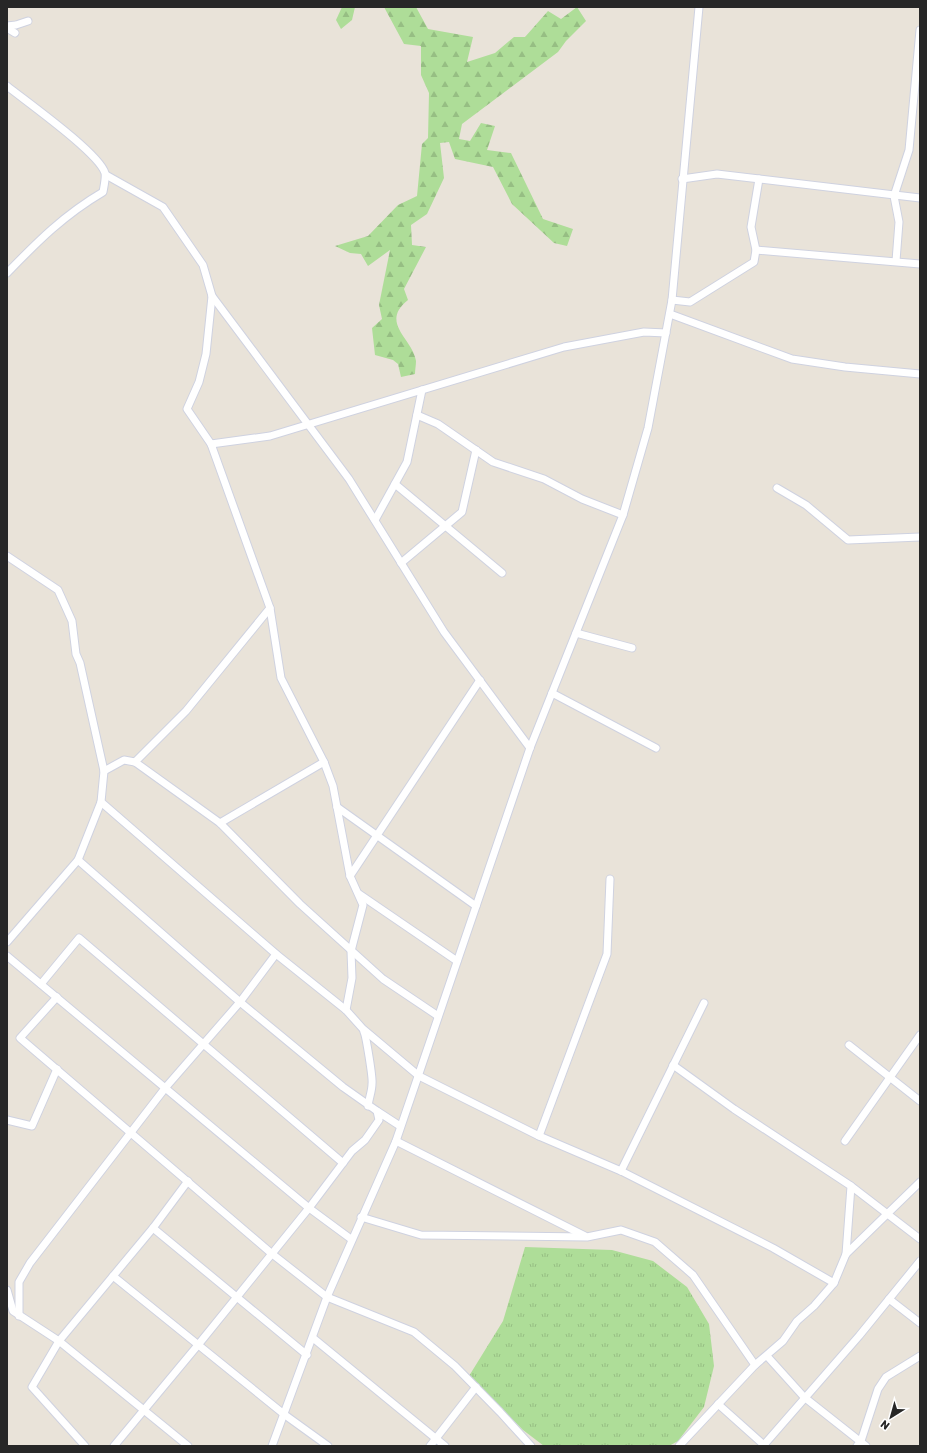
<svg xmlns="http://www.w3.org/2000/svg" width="927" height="1453" viewBox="0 0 927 1453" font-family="Rubik,sans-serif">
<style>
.grass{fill:url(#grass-tufts)}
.forest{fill:url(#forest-firs)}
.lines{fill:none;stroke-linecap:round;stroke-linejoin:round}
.minor-casing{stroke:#cfd2e0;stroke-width:9}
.minor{stroke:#fff;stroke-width:7}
</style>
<defs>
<pattern id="grass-tufts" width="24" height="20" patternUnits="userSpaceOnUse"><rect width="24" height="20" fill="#aedd98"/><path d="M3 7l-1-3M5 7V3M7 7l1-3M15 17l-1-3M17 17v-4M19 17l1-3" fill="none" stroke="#96be83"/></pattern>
<pattern id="forest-firs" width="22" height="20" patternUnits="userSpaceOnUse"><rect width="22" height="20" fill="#aedd98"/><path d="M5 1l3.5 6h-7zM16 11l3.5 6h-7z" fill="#96be83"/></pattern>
</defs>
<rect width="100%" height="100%" fill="#e9e3d9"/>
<path class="grass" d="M 525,1247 L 612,1250 L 653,1261 L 687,1287 L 709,1324 L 714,1366 L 704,1407 L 678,1441 L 669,1446 L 544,1446 L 523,1430 L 469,1376 L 503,1321 Z"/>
<g class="forest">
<path d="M 342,7 L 355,7 L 352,20 L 341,29 L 336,20 Z"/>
<path d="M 384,7 L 416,7 L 428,29 L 473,37 L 467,62 L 495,53 L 514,37 L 525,37 L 548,11 L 561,19 L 577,7 L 586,21 L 566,41 L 558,52 L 462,124 L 459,139 L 470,141 L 481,123 L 495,126 L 487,150 L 511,153 L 543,219 L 573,229 L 567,246 L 554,243 L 512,204 L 493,167 L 455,159 L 449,142 L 440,143 L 444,178 L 427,214 L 411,225 L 412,245 L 426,247 L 404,289 L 408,300 C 379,323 413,339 416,361 C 416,365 415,370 415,374 L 401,377 L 398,364 L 393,360 L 375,355 L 372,328 L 382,319 L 379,305 L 390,250 L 368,266 L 361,254 L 350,253 L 335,246 L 368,236 L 398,205 L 417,196 L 422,144 L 428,138 L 429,93 L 421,75 L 421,46 L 404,44 Z"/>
</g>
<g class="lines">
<g class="minor-casing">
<g id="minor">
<path d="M 7,26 L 16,25 L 28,21"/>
<path d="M 7,28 L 15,33"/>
<path d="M 7,86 C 27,102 99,153 105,173 C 106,178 104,186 103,192 C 64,215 38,241 7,273"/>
<path d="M 106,175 L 163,207 L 203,265 L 212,296 L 206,354 L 199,382 L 187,409 L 211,444 L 270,608 L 281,678 L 324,762 L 333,786 L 350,876 L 363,905 L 351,951 L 352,978 L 346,1010"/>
<path d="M 682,179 L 717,174 L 920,198"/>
<path d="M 756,250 L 920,264"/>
<path d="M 896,261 L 899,222 L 894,196 L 909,150 L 920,30"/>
<path d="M 212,296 L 349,479 L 444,632 L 530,748"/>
<path d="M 672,300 L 690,302 L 754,262 L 756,250 L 751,227 L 759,179"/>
<path d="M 670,314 L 792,359 L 845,367 L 920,374"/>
<path d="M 417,415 L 438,424 L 493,462 L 544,479 L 582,499 L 623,515"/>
<path d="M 211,444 L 270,436 L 564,347 L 644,332 L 666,333"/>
<path d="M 395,484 L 502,573"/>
<path d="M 777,488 L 806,505 L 848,540 L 920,537"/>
<path d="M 375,520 L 407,462 L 422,390"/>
<path d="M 7,556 L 58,590 L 72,621 L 76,654 L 80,663 L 104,771 L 101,802 L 276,954 L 346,1010 L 363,1029 L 419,1076 L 539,1136 L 621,1171 L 773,1248 L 834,1283"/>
<path d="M 401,563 L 462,512 L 476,450"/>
<path d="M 576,633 L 632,648"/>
<path d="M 552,693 L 656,748"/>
<path d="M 135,762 L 186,711 L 270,608"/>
<path d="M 104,771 L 124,760 L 135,762 L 220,823 L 300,904 L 383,979 L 438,1016"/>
<path d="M 337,807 L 476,906"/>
<path d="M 220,823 L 324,762"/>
<path d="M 78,860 L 240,1002 L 343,1087 L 377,1111"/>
<path d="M 350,876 L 480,680"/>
<path d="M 359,894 L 457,961"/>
<path d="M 7,942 L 78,860 L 101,802"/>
<path d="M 7,956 L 309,1208 L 351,1239"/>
<path d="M 41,984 L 79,938 L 343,1163"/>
<path d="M 57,997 L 20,1038 L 271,1253 L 327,1297 L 414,1332 L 455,1366 L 500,1412 L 531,1446"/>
<path d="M 364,1032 C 366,1036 373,1078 372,1084 C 372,1091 369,1098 368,1106"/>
<path d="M 849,1045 L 920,1101"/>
<path d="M 673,1065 L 734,1109 L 851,1186 L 846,1254"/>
<path d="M 7,1120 L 32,1126 L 57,1069"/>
<path d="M 539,1136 L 607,954 L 610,879"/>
<path d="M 396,1141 L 585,1236"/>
<path d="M 845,1141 L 920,1035"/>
<path d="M 621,1171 L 704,1003"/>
<path d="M 851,1186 L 920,1239"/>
<path d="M 361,1217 L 421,1235 L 587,1237 L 621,1230 L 655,1242 L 693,1275 L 755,1365"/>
<path d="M 153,1228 L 307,1355"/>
<path d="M 113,1276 L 285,1415 L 328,1446"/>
<path d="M 7,1290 L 13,1311 L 59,1341 L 188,1446"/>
<path d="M 889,1299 L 920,1323"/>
<path d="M 19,1316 L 19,1282 L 30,1263 L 166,1087 L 240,1002 L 276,954"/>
<path d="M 313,1338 L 445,1446"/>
<path d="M 767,1356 L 804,1397 L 866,1446"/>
<path d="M 718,1404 L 765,1446"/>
<path d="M 85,1446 L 32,1387 L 59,1341 L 153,1228 L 188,1181"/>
<path d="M 114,1446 L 198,1345 L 309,1208 L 352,1151 L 365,1140 L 379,1120 L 377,1111 L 400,1126"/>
<path d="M 272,1446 L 327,1297 L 396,1141 L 530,748 L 623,515 L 648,428 L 672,300 L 699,7"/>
<path d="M 430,1446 L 476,1387"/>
<path d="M 679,1446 L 755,1365 L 783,1341 L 797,1321 L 814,1306 L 834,1283 L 846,1254 L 920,1182"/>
<path d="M 763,1446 L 859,1336 L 920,1261"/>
<path d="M 857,1446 L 861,1441 L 878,1389 L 886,1377 L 920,1356"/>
</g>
</g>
<use href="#minor" class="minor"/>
</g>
<rect width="927" height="1453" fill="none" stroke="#272727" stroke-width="16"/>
<g transform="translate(891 1417) rotate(217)" stroke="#ffffff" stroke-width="3" paint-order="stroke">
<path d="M0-3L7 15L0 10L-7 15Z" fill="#272727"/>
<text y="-6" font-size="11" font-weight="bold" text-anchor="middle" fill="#272727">N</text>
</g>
</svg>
